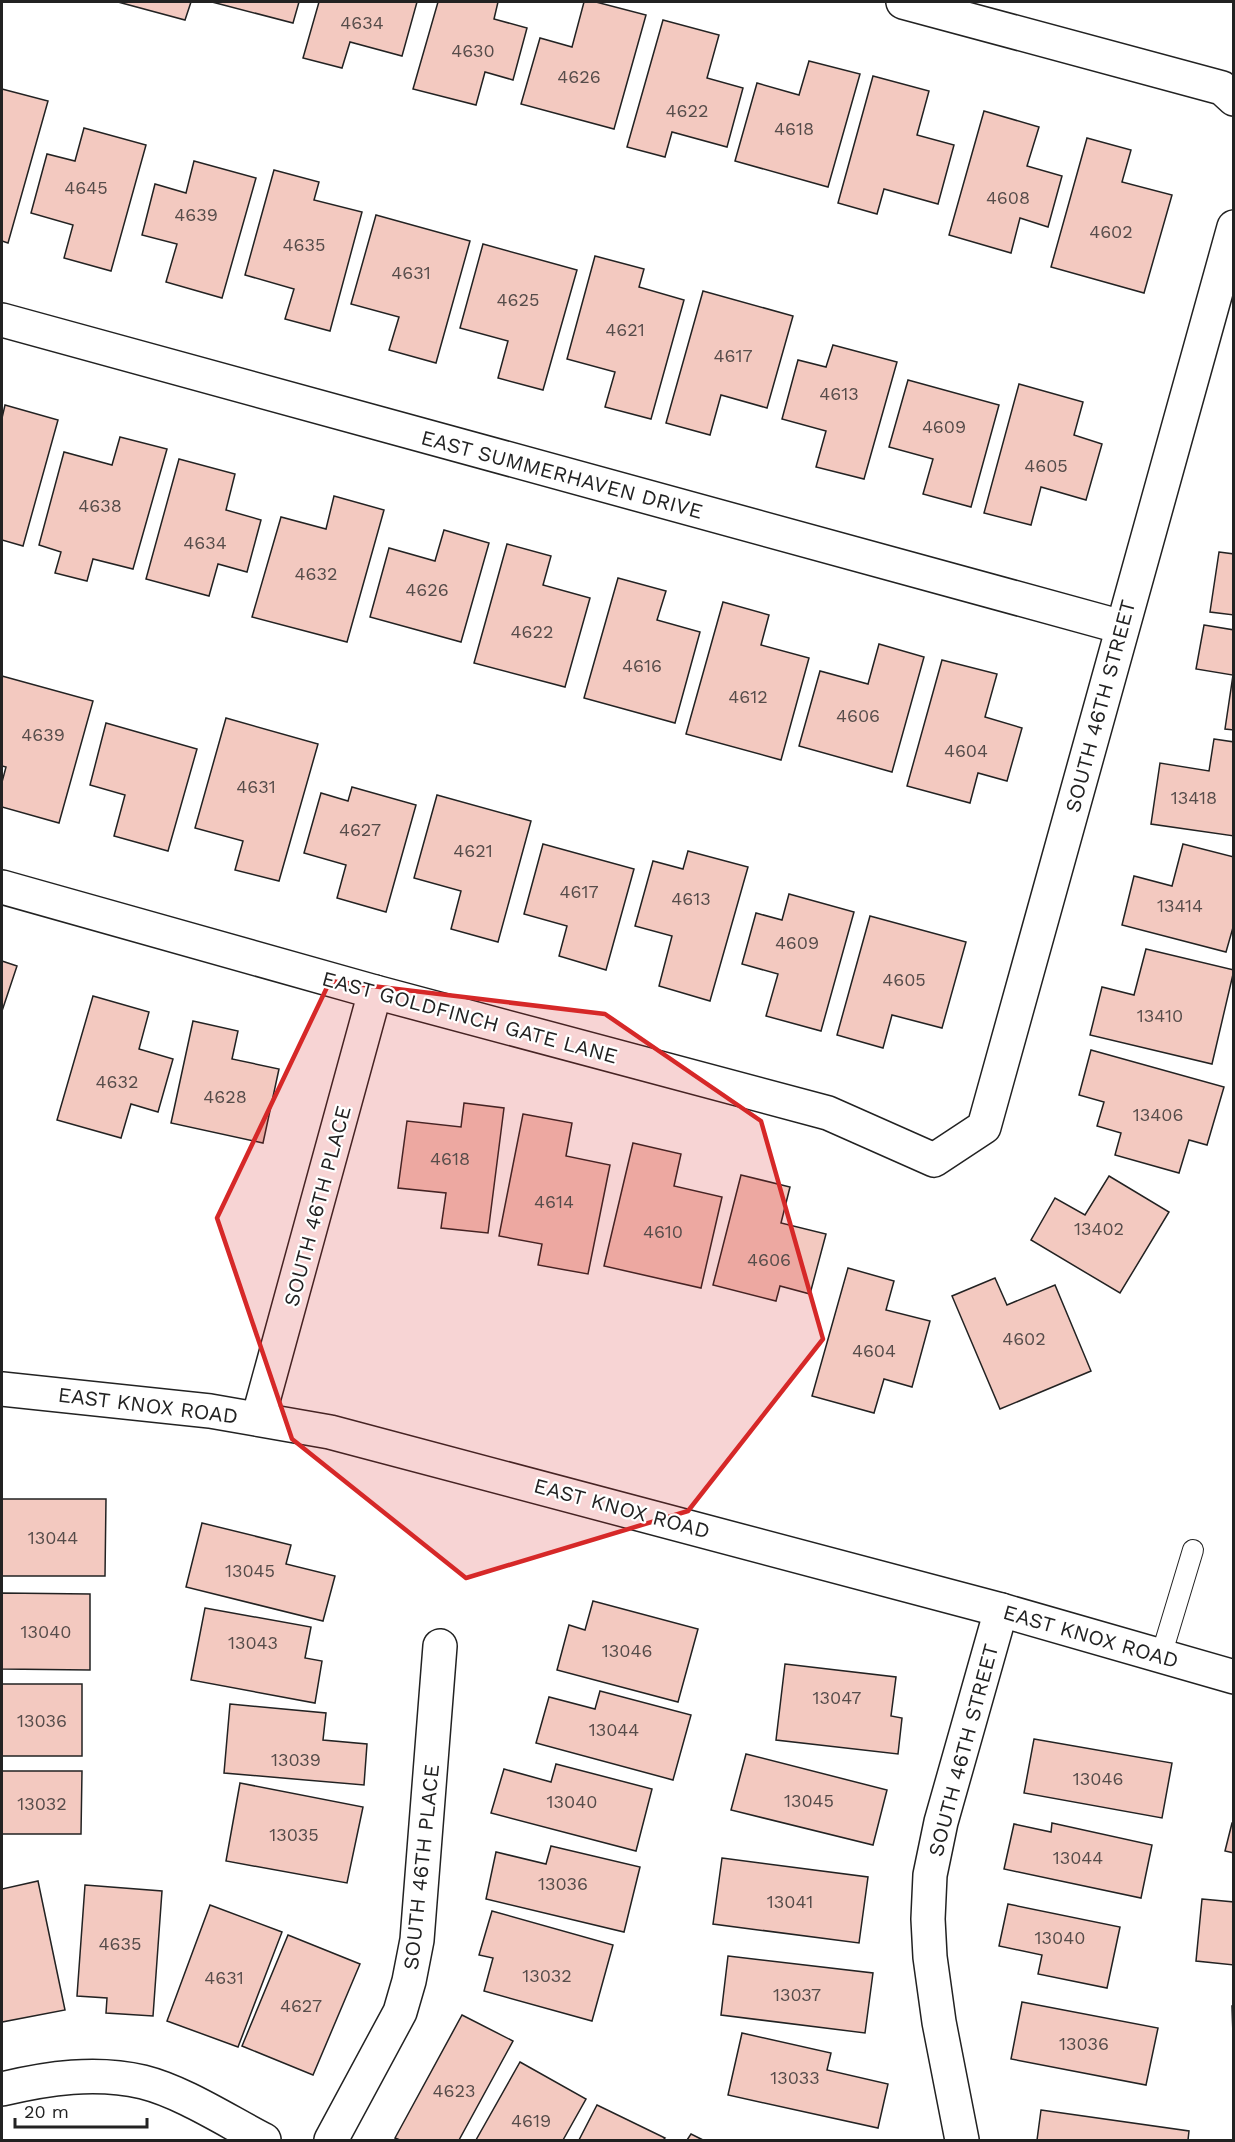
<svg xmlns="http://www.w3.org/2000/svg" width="1235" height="2142" viewBox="0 0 1235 2142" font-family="'Work Sans',sans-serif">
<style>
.building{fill:#f3c9c0;stroke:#222;stroke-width:1.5}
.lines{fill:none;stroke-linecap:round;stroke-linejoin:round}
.lane-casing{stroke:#222;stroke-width:22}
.street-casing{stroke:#222;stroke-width:36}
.secondary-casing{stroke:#222;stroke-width:36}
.lane{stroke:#fff;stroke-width:20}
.street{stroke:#fff;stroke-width:33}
.secondary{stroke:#fff;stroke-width:33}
.marked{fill:#d62828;fill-opacity:0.2;stroke:#d62828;stroke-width:4.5;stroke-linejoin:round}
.labels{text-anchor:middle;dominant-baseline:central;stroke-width:4.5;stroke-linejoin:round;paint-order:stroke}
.number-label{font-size:18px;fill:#564c4a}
.street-label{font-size:21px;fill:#222;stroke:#fff}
</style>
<rect width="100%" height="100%" fill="#fff"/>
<g class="building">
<path d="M 118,2 L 191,2 L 185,20 Z"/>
<path d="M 212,2 L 299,2 L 293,23 Z"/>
<path d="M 319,2 L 417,2 L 402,56 L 350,42 L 342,68 L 303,58 Z"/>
<path d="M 438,2 L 498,2 L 494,19 L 527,28 L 513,80 L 485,72 L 476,105 L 413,89 Z"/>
<path d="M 584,2 L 596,2 L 646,15 L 614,129 L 521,104 L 540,38 L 572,47 Z"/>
<path d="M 663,20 L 719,35 L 707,78 L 743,88 L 727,147 L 672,132 L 665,157 L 627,147 Z"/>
<path d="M 809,61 L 860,74 L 828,187 L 735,161 L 757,83 L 799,95 Z"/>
<path d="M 873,76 L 929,91 L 917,135 L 954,145 L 938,204 L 884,189 L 877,214 L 838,203 Z"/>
<path d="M 2,89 L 48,101 L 8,243 L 2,241 Z"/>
<path d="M 984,111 L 1039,127 L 1027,166 L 1062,176 L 1048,227 L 1020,218 L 1011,253 L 949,235 Z"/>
<path d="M 84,128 L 146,145 L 111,271 L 64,258 L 73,225 L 31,213 L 47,154 L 75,161 Z"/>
<path d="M 1087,138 L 1131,150 L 1122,182 L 1172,195 L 1144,293 L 1051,267 Z"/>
<path d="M 194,161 L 256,178 L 222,298 L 166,282 L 177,244 L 142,235 L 155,184 L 186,193 Z"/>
<path d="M 274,170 L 319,182 L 314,200 L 362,212 L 330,331 L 285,319 L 294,289 L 245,275 Z"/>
<path d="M 376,215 L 470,241 L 436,363 L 389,350 L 399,317 L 351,304 Z"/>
<path d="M 483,244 L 577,270 L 543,390 L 498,378 L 508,341 L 460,328 Z"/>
<path d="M 595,256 L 644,269 L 639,287 L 684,300 L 651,419 L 605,407 L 615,372 L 567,359 Z"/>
<path d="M 703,291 L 793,316 L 767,408 L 721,395 L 710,435 L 666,423 Z"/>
<path d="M 833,345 L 897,362 L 864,479 L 816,467 L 826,431 L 782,419 L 798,360 L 826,367 Z"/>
<path d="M 908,380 L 999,405 L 971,507 L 923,494 L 933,459 L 889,447 Z"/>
<path d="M 1019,384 L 1083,402 L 1074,435 L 1102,444 L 1086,500 L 1041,487 L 1031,525 L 984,513 Z"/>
<path d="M 5,405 L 58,420 L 23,546 L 2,540 L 2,418 Z"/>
<path d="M 120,437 L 167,449 L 133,569 L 93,559 L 87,581 L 55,573 L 61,552 L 39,545 L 64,452 L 112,465 Z"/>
<path d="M 179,459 L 235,474 L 226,510 L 261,520 L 247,572 L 218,564 L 209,596 L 146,579 Z"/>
<path d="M 334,496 L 384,510 L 347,642 L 252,617 L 281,517 L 326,529 Z"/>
<path d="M 444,530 L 489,543 L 461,642 L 370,617 L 389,548 L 435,561 Z"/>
<path d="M 507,544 L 551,556 L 543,585 L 590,598 L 565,687 L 474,663 Z"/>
<path d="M 1219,552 L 1234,554 L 1234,615 L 1210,612 Z"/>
<path d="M 618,578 L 666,591 L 657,620 L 700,632 L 675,723 L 584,698 Z"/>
<path d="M 723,602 L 769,615 L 761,645 L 809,658 L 781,760 L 686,734 Z"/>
<path d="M 1204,625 L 1234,630 L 1234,730 L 1225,729 L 1233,675 L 1196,669 Z"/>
<path d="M 879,644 L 924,657 L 892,772 L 799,746 L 820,671 L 868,684 Z"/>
<path d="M 942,660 L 997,674 L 985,717 L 1022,728 L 1007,781 L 978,773 L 970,803 L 907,786 Z"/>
<path d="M 2,676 L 93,701 L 59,823 L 2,807 L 2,782 L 6,767 L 2,766 Z"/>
<path d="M 226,718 L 318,744 L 279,881 L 235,870 L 243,841 L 195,828 Z"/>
<path d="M 106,723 L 197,749 L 168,851 L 114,836 L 125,795 L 90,785 Z"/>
<path d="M 1214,739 L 1234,742 L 1234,836 L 1151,824 L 1160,763 L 1209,771 Z"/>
<path d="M 352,787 L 416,805 L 386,912 L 337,898 L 346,865 L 304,853 L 321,793 L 348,801 Z"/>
<path d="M 437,795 L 531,821 L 498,942 L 451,929 L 461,891 L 414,878 Z"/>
<path d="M 543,844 L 634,869 L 606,970 L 559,956 L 567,926 L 524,914 Z"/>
<path d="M 1183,844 L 1234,857 L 1234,924 L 1226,952 L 1122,925 L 1134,876 L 1172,886 Z"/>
<path d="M 688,851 L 748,867 L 710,1001 L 659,986 L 672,936 L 635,926 L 653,861 L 683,869 Z"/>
<path d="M 789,894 L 854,912 L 821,1031 L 766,1016 L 778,974 L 742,964 L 756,913 L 782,920 Z"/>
<path d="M 870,916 L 966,942 L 942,1028 L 892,1015 L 883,1048 L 837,1035 Z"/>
<path d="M 1146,949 L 1234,970 L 1212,1064 L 1090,1035 L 1102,987 L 1134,995 Z"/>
<path d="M 2,961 L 17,966 L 2,1011 Z"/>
<path d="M 93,996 L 149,1012 L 139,1049 L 173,1059 L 158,1112 L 131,1104 L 121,1138 L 57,1120 Z"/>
<path d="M 193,1021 L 238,1031 L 232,1059 L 279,1069 L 263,1143 L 171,1123 Z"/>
<path d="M 1091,1050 L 1224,1087 L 1207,1145 L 1189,1140 L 1179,1173 L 1115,1155 L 1121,1133 L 1097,1126 L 1104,1102 L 1079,1095 Z"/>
<path d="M 464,1103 L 504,1108 L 488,1233 L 441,1228 L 446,1193 L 398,1188 L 407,1121 L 461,1127 Z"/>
<path d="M 523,1114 L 572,1123 L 566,1156 L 610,1165 L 588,1274 L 538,1265 L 542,1244 L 499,1236 Z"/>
<path d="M 633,1143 L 681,1154 L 674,1186 L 722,1197 L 701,1288 L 604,1266 Z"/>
<path d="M 741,1175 L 790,1187 L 781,1223 L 826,1234 L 810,1294 L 780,1286 L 776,1301 L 713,1285 Z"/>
<path d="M 1109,1176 L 1169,1212 L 1120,1293 L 1031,1240 L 1055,1198 L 1085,1215 Z"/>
<path d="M 848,1268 L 894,1281 L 886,1310 L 930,1321 L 912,1387 L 884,1379 L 874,1413 L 812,1396 Z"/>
<path d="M 995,1278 L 1007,1305 L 1055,1285 L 1091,1371 L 1000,1409 L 952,1296 Z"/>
<path d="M 2,1499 L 106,1499 L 105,1576 L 2,1576 Z"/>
<path d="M 202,1523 L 291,1545 L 286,1564 L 335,1576 L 323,1621 L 186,1587 Z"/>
<path d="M 2,1593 L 90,1594 L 90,1670 L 2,1669 Z"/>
<path d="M 593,1601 L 698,1629 L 678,1702 L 557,1670 L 569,1625 L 585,1630 Z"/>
<path d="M 205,1608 L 311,1627 L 305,1658 L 322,1661 L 315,1703 L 191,1680 Z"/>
<path d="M 785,1664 L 896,1677 L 891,1716 L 902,1718 L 898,1754 L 776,1740 Z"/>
<rect x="2" y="1684" width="80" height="72"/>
<path d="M 600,1691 L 691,1715 L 673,1780 L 536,1743 L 549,1697 L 595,1709 Z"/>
<path d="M 230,1704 L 326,1713 L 323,1740 L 367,1744 L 364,1785 L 224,1773 Z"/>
<path d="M 1034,1739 L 1172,1763 L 1162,1818 L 1024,1793 Z"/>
<path d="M 746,1754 L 887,1790 L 873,1845 L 731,1810 Z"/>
<path d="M 556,1764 L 652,1789 L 636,1851 L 491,1813 L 504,1769 L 551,1782 Z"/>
<path d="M 2,1771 L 82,1771 L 81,1834 L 2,1834 Z"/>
<path d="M 240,1783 L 363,1807 L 347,1883 L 226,1861 Z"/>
<path d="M 1052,1823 L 1152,1845 L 1141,1898 L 1004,1869 L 1014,1824 L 1051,1832 Z"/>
<path d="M 1232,1823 L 1234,1823 L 1234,1853 L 1225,1851 Z"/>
<path d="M 551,1846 L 640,1867 L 624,1932 L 486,1899 L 496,1852 L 546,1864 Z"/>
<path d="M 722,1858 L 868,1877 L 859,1943 L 713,1924 Z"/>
<path d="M 38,1881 L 65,2010 L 2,2022 L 2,1889 Z"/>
<path d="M 85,1885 L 162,1891 L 153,2016 L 106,2013 L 107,1998 L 77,1996 Z"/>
<path d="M 1202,1899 L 1234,1902 L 1234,1965 L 1196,1961 Z"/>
<path d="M 1008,1904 L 1120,1927 L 1107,1988 L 1038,1974 L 1042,1955 L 999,1946 Z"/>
<path d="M 210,1905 L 282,1932 L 238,2047 L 167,2021 Z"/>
<path d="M 492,1911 L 613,1945 L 592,2021 L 484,1991 L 493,1958 L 479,1955 Z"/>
<path d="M 288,1935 L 360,1964 L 313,2075 L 242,2046 Z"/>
<path d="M 728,1956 L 873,1973 L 865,2033 L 721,2015 Z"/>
<path d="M 1022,2002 L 1158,2028 L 1146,2085 L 1011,2059 Z"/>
<path d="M 1232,2006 L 1234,2006 L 1234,2065 Z"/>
<path d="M 462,2015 L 513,2041 L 459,2140 L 400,2140 L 395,2138 Z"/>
<path d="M 742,2033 L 831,2053 L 827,2070 L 888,2084 L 878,2128 L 728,2095 Z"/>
<path d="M 520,2062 L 586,2099 L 563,2140 L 476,2140 Z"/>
<path d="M 597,2105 L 665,2138 L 663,2140 L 579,2140 Z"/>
<path d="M 1041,2110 L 1189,2131 L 1188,2140 L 1037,2140 Z"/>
<path d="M 691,2134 L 703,2140 L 687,2140 Z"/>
</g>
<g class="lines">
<g class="lane-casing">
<path id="lane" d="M 1161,1656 L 1193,1550"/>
</g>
<g class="street-casing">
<g id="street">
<path d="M 903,2 L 1222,88 L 1234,99"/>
<path d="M 2,320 L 1122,627"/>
<path d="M 2,887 L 375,992 L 828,1113 L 934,1160 L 984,1127 L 1234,227"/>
<path d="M 258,1419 L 375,992"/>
<path d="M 2,2089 C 48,2078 96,2071 143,2082 C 183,2092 227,2121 264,2140"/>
<path d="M 331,2140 L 400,2012 L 409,1981 L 417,1940 L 440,1646"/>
<path d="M 962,2140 L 939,2022 L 930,1957 L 928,1919 L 930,1875 L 941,1822 L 1001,1610"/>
</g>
</g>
<g class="secondary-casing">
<path id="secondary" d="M 2,1389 L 210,1411 L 330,1432 L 1001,1610 L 1234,1677"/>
</g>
<use href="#lane" class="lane"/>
<use href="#street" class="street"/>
<use href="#secondary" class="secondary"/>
</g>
<path class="marked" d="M 330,981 L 605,1014 L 761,1121 L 823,1339 L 688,1511 L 466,1578 L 292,1439 L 217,1218 Z"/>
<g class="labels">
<g class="number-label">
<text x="362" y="22">4634</text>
<text x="473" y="50">4630</text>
<text x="579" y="76">4626</text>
<text x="687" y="110">4622</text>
<text x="794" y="128">4618</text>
<text x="86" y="187">4645</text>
<text x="1008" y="197">4608</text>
<text x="196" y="214">4639</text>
<text x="1111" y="231">4602</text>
<text x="304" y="244">4635</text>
<text x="411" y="272">4631</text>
<text x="518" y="299">4625</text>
<text x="625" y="329">4621</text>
<text x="733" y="355">4617</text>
<text x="839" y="393">4613</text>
<text x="944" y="426">4609</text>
<text x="1046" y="465">4605</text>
<text x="100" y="505">4638</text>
<text x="205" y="542">4634</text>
<text x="316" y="573">4632</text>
<text x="427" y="589">4626</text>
<text x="532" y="631">4622</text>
<text x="642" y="665">4616</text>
<text x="748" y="696">4612</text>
<text x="858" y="715">4606</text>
<text x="43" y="734">4639</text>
<text x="966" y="750">4604</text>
<text x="256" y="786">4631</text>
<text x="1194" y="797">13418</text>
<text x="360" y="829">4627</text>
<text x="473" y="850">4621</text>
<text x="579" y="891">4617</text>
<text x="691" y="898">4613</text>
<text x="1180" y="905">13414</text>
<text x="797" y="942">4609</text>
<text x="904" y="979">4605</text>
<text x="1160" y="1015">13410</text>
<text x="117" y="1081">4632</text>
<text x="225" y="1096">4628</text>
<text x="1158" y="1114">13406</text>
<text x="450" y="1158">4618</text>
<text x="554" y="1201">4614</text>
<text x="1099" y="1228">13402</text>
<text x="663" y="1231">4610</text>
<text x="769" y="1259">4606</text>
<text x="1024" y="1338">4602</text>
<text x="874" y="1350">4604</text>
<text x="53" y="1537">13044</text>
<text x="250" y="1570">13045</text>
<text x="46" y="1631">13040</text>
<text x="253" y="1642">13043</text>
<text x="627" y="1650">13046</text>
<text x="837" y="1697">13047</text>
<text x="42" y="1720">13036</text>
<text x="614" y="1729">13044</text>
<text x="296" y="1759">13039</text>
<text x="1098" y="1778">13046</text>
<text x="809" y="1800">13045</text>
<text x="572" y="1801">13040</text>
<text x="42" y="1803">13032</text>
<text x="294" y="1834">13035</text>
<text x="1078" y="1857">13044</text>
<text x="563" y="1883">13036</text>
<text x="790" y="1901">13041</text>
<text x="1060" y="1937">13040</text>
<text x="120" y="1943">4635</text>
<text x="547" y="1975">13032</text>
<text x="224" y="1977">4631</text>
<text x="797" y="1994">13037</text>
<text x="301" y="2005">4627</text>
<text x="1084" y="2043">13036</text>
<text x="795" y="2077">13033</text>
<text x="454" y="2090">4623</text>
<text x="531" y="2120">4619</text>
</g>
<g class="street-label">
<text transform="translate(562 474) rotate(15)">EAST SUMMERHAVEN DRIVE</text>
<text transform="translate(1100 706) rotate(-75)">SOUTH 46TH STREET</text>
<text transform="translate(470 1017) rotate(15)">EAST GOLDFINCH GATE LANE</text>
<text transform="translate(317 1206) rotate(-75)">SOUTH 46TH PLACE</text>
<text transform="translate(148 1405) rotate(7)">EAST KNOX ROAD</text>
<text transform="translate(622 1508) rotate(15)">EAST KNOX ROAD</text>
<text transform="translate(1091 1636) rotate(16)">EAST KNOX ROAD</text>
<text transform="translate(963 1750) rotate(-75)">SOUTH 46TH STREET</text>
<text transform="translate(421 1867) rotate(-84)">SOUTH 46TH PLACE</text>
</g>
</g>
<rect width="1235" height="2142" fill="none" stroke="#222222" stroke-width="6"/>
<path d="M15 2118v9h132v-9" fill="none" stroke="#222222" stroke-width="3"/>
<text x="24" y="2118" font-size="18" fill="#222222" stroke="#ffffff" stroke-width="4.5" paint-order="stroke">20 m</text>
</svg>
